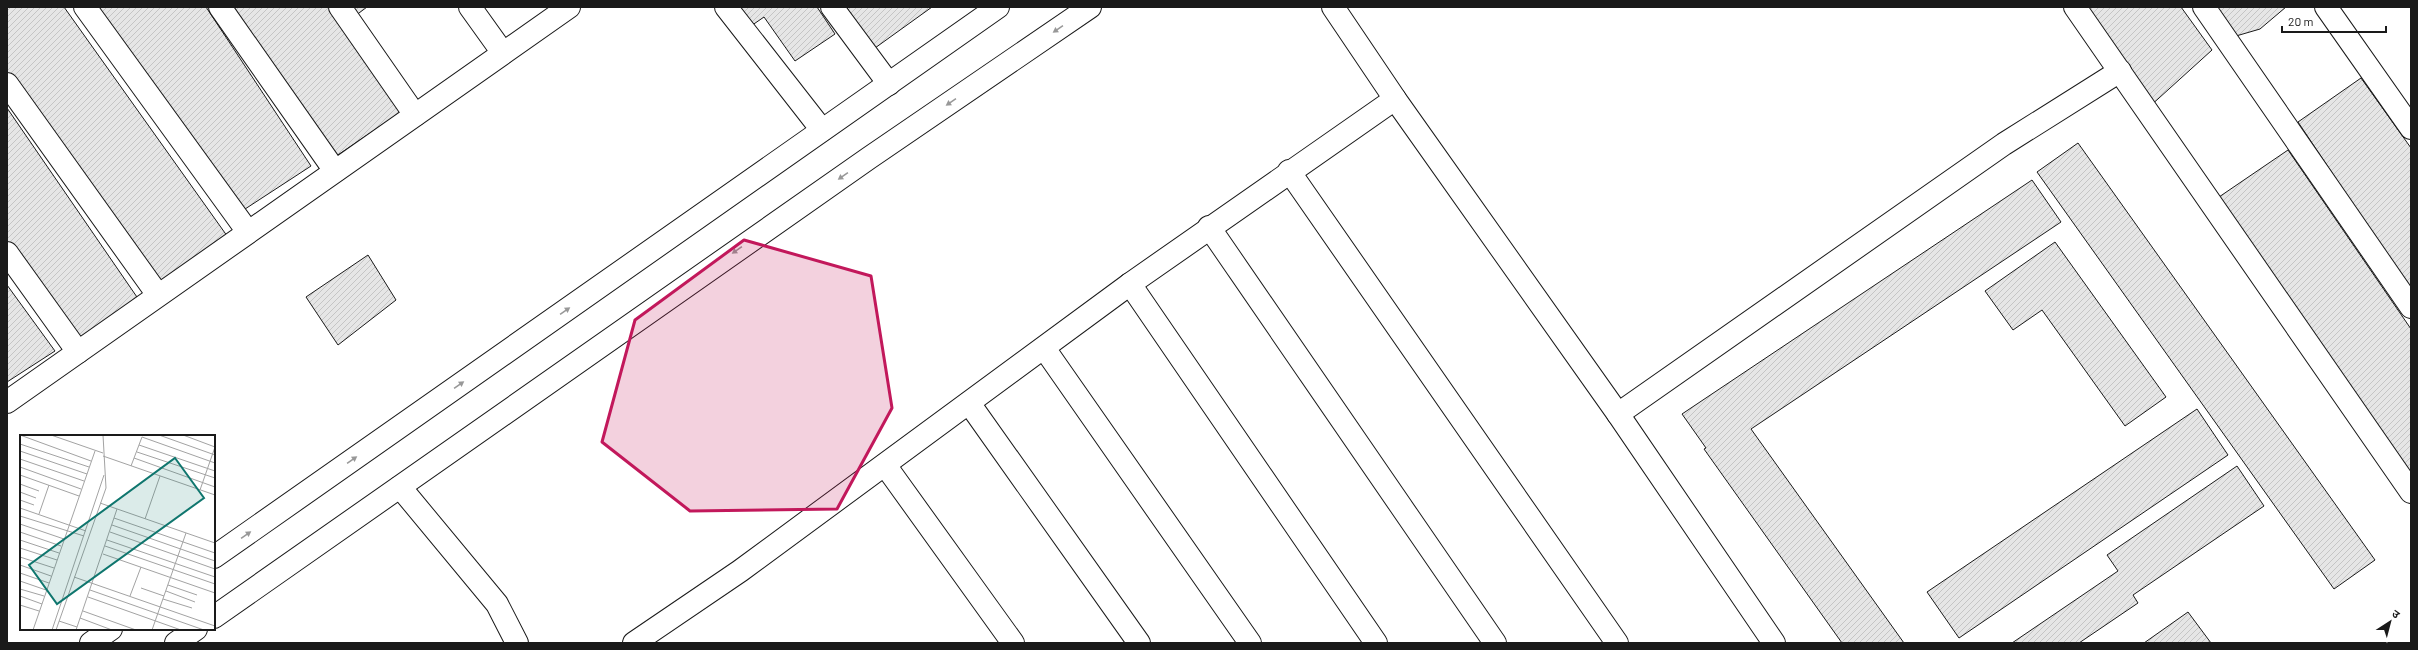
<svg xmlns="http://www.w3.org/2000/svg" width="2418" height="650" viewBox="0 0 2418 650" font-family="Barlow,'Noto Sans Devanagari',sans-serif">
<style>
.building{fill:url(#building-hatch);stroke:#1a1a1a}
.lines{fill:none;stroke-linecap:round;stroke-linejoin:round}
.street-casing{stroke:#1a1a1a;stroke-width:24}
.secondary-casing{stroke:#1a1a1a;stroke-width:24}
.street{stroke:#fff;stroke-width:22}
.secondary{stroke:#fff;stroke-width:22}
.oneway{fill:#989898}
.marked{fill:#c2185b;fill-opacity:0.2;stroke:#c2185b;stroke-width:3;stroke-linejoin:round}
.inset-road{fill:none;stroke:#a3a3a3;stroke-width:1}
.view{fill:#0f766e;fill-opacity:0.15;stroke:#0f766e;stroke-width:2}
.inset-edge{fill:none;stroke:#1a1a1a;stroke-width:2}
</style>
<defs>
<pattern id="building-hatch" width="6" height="6" patternUnits="userSpaceOnUse"><rect width="6" height="6" fill="#e6e6e6"/><path d="M-1 1l2-2M0 6l6-6M5 7l2-2" fill="none" stroke="#c5c5c5"/></pattern>
</defs>
<rect width="100%" height="100%" fill="#fff"/>
<g class="building">
<path d="M 7,7 L 64,7 L 230,240 L 160,288 L 7,73 Z"/>
<path d="M 94,7 L 206,7 L 311,166 L 242,211 Z"/>
<path d="M 228,7 L 332,7 L 404,110 L 332,159 Z"/>
<path d="M 349,7 L 367,7 L 355,16 Z"/>
<path d="M 734,7 L 817,7 L 835,34 L 795,61 L 764,17 L 748,28 Z"/>
<path d="M 846,7 L 932,7 L 875,48 Z"/>
<path d="M 2078,7 L 2181,7 L 2212,50 L 2148,108 Z"/>
<path d="M 2215,7 L 2286,7 L 2260,29 L 2236,36 Z"/>
<path d="M 2361,78 L 2411,148 L 2411,291 L 2298,122 Z"/>
<path d="M 7,108 L 139,300 L 75,342 L 7,243 Z"/>
<path d="M 2078,143 L 2375,560 L 2334,589 L 2037,172 Z"/>
<path d="M 2288,150 L 2411,329 L 2411,477 L 2219,197 Z"/>
<path d="M 2032,180 L 2061,222 L 1751,429 L 1904,643 L 1842,643 L 1704,449 L 1706,448 L 1682,414 Z"/>
<path d="M 2055,242 L 2166,397 L 2125,426 L 2042,310 L 2013,330 L 1985,291 Z"/>
<path d="M 368,255 L 396,300 L 338,345 L 306,297 Z"/>
<path d="M 7,285 L 55,351 L 7,382 Z"/>
<path d="M 2197,409 L 2228,455 L 1959,638 L 1927,592 Z"/>
<path d="M 2237,466 L 2264,506 L 2133,595 L 2138,603 L 2079,643 L 2012,643 L 2118,571 L 2107,555 Z"/>
<path d="M 2188,612 L 2211,643 L 2144,643 Z"/>
</g>
<g class="lines">
<g class="street-casing">
<g id="street">
<path d="M 85,7 L 248,232"/>
<path d="M 220,7 L 335,171"/>
<path d="M 340,7 L 415,115"/>
<path d="M 470,7 L 503,53"/>
<path d="M 726,7 L 822,130"/>
<path d="M 832,7 L 889,84"/>
<path d="M 1333,7 L 1395,99 L 1618,414 L 1774,643"/>
<path d="M 2075,7 L 2411,492"/>
<path d="M 2204,7 L 2411,307"/>
<path d="M 2326,7 L 2411,128"/>
<path d="M 7,84 L 158,295"/>
<path d="M 1289,171 L 1617,643"/>
<path d="M 1209,227 L 1495,643"/>
<path d="M 7,253 L 78,352"/>
<path d="M 1130,284 L 1376,643"/>
<path d="M 1044,348 L 1250,643"/>
<path d="M 7,402 L 569,7"/>
<path d="M 969,403 L 1139,643"/>
<path d="M 1618,414 L 2004,144 L 2120,71"/>
<path d="M 885,465 L 1013,643"/>
<path d="M 400,487 L 497,604 L 517,643"/>
<path d="M 634,643 L 740,571 L 1130,284 L 1395,99"/>
</g>
</g>
<g class="secondary-casing">
<g id="secondary">
<path d="M 214,557 L 998,7"/>
<path d="M 214,617 L 869,158 L 1090,7"/>
<path d="M 91,643 L 111,629"/>
<path d="M 176,643 L 196,629"/>
</g>
</g>
<use href="#street" class="street"/>
<use href="#secondary" class="secondary"/>
</g>
<defs><path id="oneway-solid" d="M-6-.8H1V-3.2L6.5 0L1 3.2V.8H-6Z"/></defs>
<g class="oneway">
<use href="#oneway-solid" transform="translate(1058 29) rotate(146)"/>
<use href="#oneway-solid" transform="translate(951 102) rotate(146)"/>
<use href="#oneway-solid" transform="translate(843 176) rotate(145)"/>
<use href="#oneway-solid" transform="translate(737 250) rotate(145)"/>
<use href="#oneway-solid" transform="translate(565 311) rotate(-35)"/>
<use href="#oneway-solid" transform="translate(459 385) rotate(-35)"/>
<use href="#oneway-solid" transform="translate(352 460) rotate(-35)"/>
<use href="#oneway-solid" transform="translate(246 535) rotate(-35)"/>
</g>
<path class="marked" d="M 744,240 L 871,276 L 892,408 L 837,509 L 690,511 L 602,442 L 635,320 Z"/>
<g transform="translate(20 435)">
<rect width="195" height="195" fill="#fff"/>
<path class="inset-road" d="M 0,0 L 71,26M 31,0 L 83,18M 139,0 L 195,20M 163,0 L 195,12M 122,2 L 195,28M 0,9 L 69,32M 119,10 L 195,36M 0,16 L 67,39M 117,17 L 195,43M 83,21 L 195,60M 114,23 L 195,52M 0,24 L 64,46M 111,31 L 122,2M 0,32 L 61,54M 0,40 L 59,61M 0,49 L 19,56M 180,55 L 195,12M 0,57 L 16,63M 0,65 L 14,70M 80,68 L 195,108M 0,73 L 66,96M 19,79 L 29,50M 0,81 L 64,101M 94,83 L 195,118M 125,84 L 140,41M 0,89 L 44,104M 92,90 L 195,126M 0,97 L 41,111M 90,97 L 195,134M 0,105 L 39,118M 87,105 L 195,142M 85,111 L 195,149M 0,113 L 37,125M 83,119 L 195,158M 0,122 L 34,133M 0,130 L 31,141M 0,138 L 29,148M 54,142 L 195,191M 0,146 L 26,155M 148,150 L 177,160M 121,153 L 144,161M 0,154 L 24,161M 70,155 L 184,195M 146,156 L 175,167M 0,161 L 22,169M 110,161 L 121,132M 68,162 L 161,195M 143,164 L 172,173M 0,170 L 19,176M 63,176 L 116,195M 60,183 L 92,195M 39,186 L 57,192M 13,195 L 75,16M 32,195 L 84,40M 36,195 L 86,53 L 83,0M 56,195 L 97,74M 132,195 L 166,98"/>
<path class="view" d="M 155,23 L 184,63 L 37,169 L 9,130 Z"/>
<rect width="195" height="195" class="inset-edge"/>
</g>
<rect width="2418" height="650" fill="none" stroke="#1a1a1a" stroke-width="16"/>
<g transform="translate(2390 622) rotate(36)" stroke="#ffffff" stroke-width="3" paint-order="stroke">
<path d="M0-3L7 15L0 10L-7 15Z" fill="#1a1a1a"/>
<text y="-6" font-size="11" font-weight="bold" text-anchor="middle" fill="#1a1a1a">उ</text>
</g>
<path d="M2282 26v6h104v-6" fill="none" stroke="#1a1a1a" stroke-width="2"/>
<text x="2288" y="26" font-size="12" fill="#1a1a1a" stroke="#ffffff" stroke-width="3" paint-order="stroke">20 m</text>
</svg>
